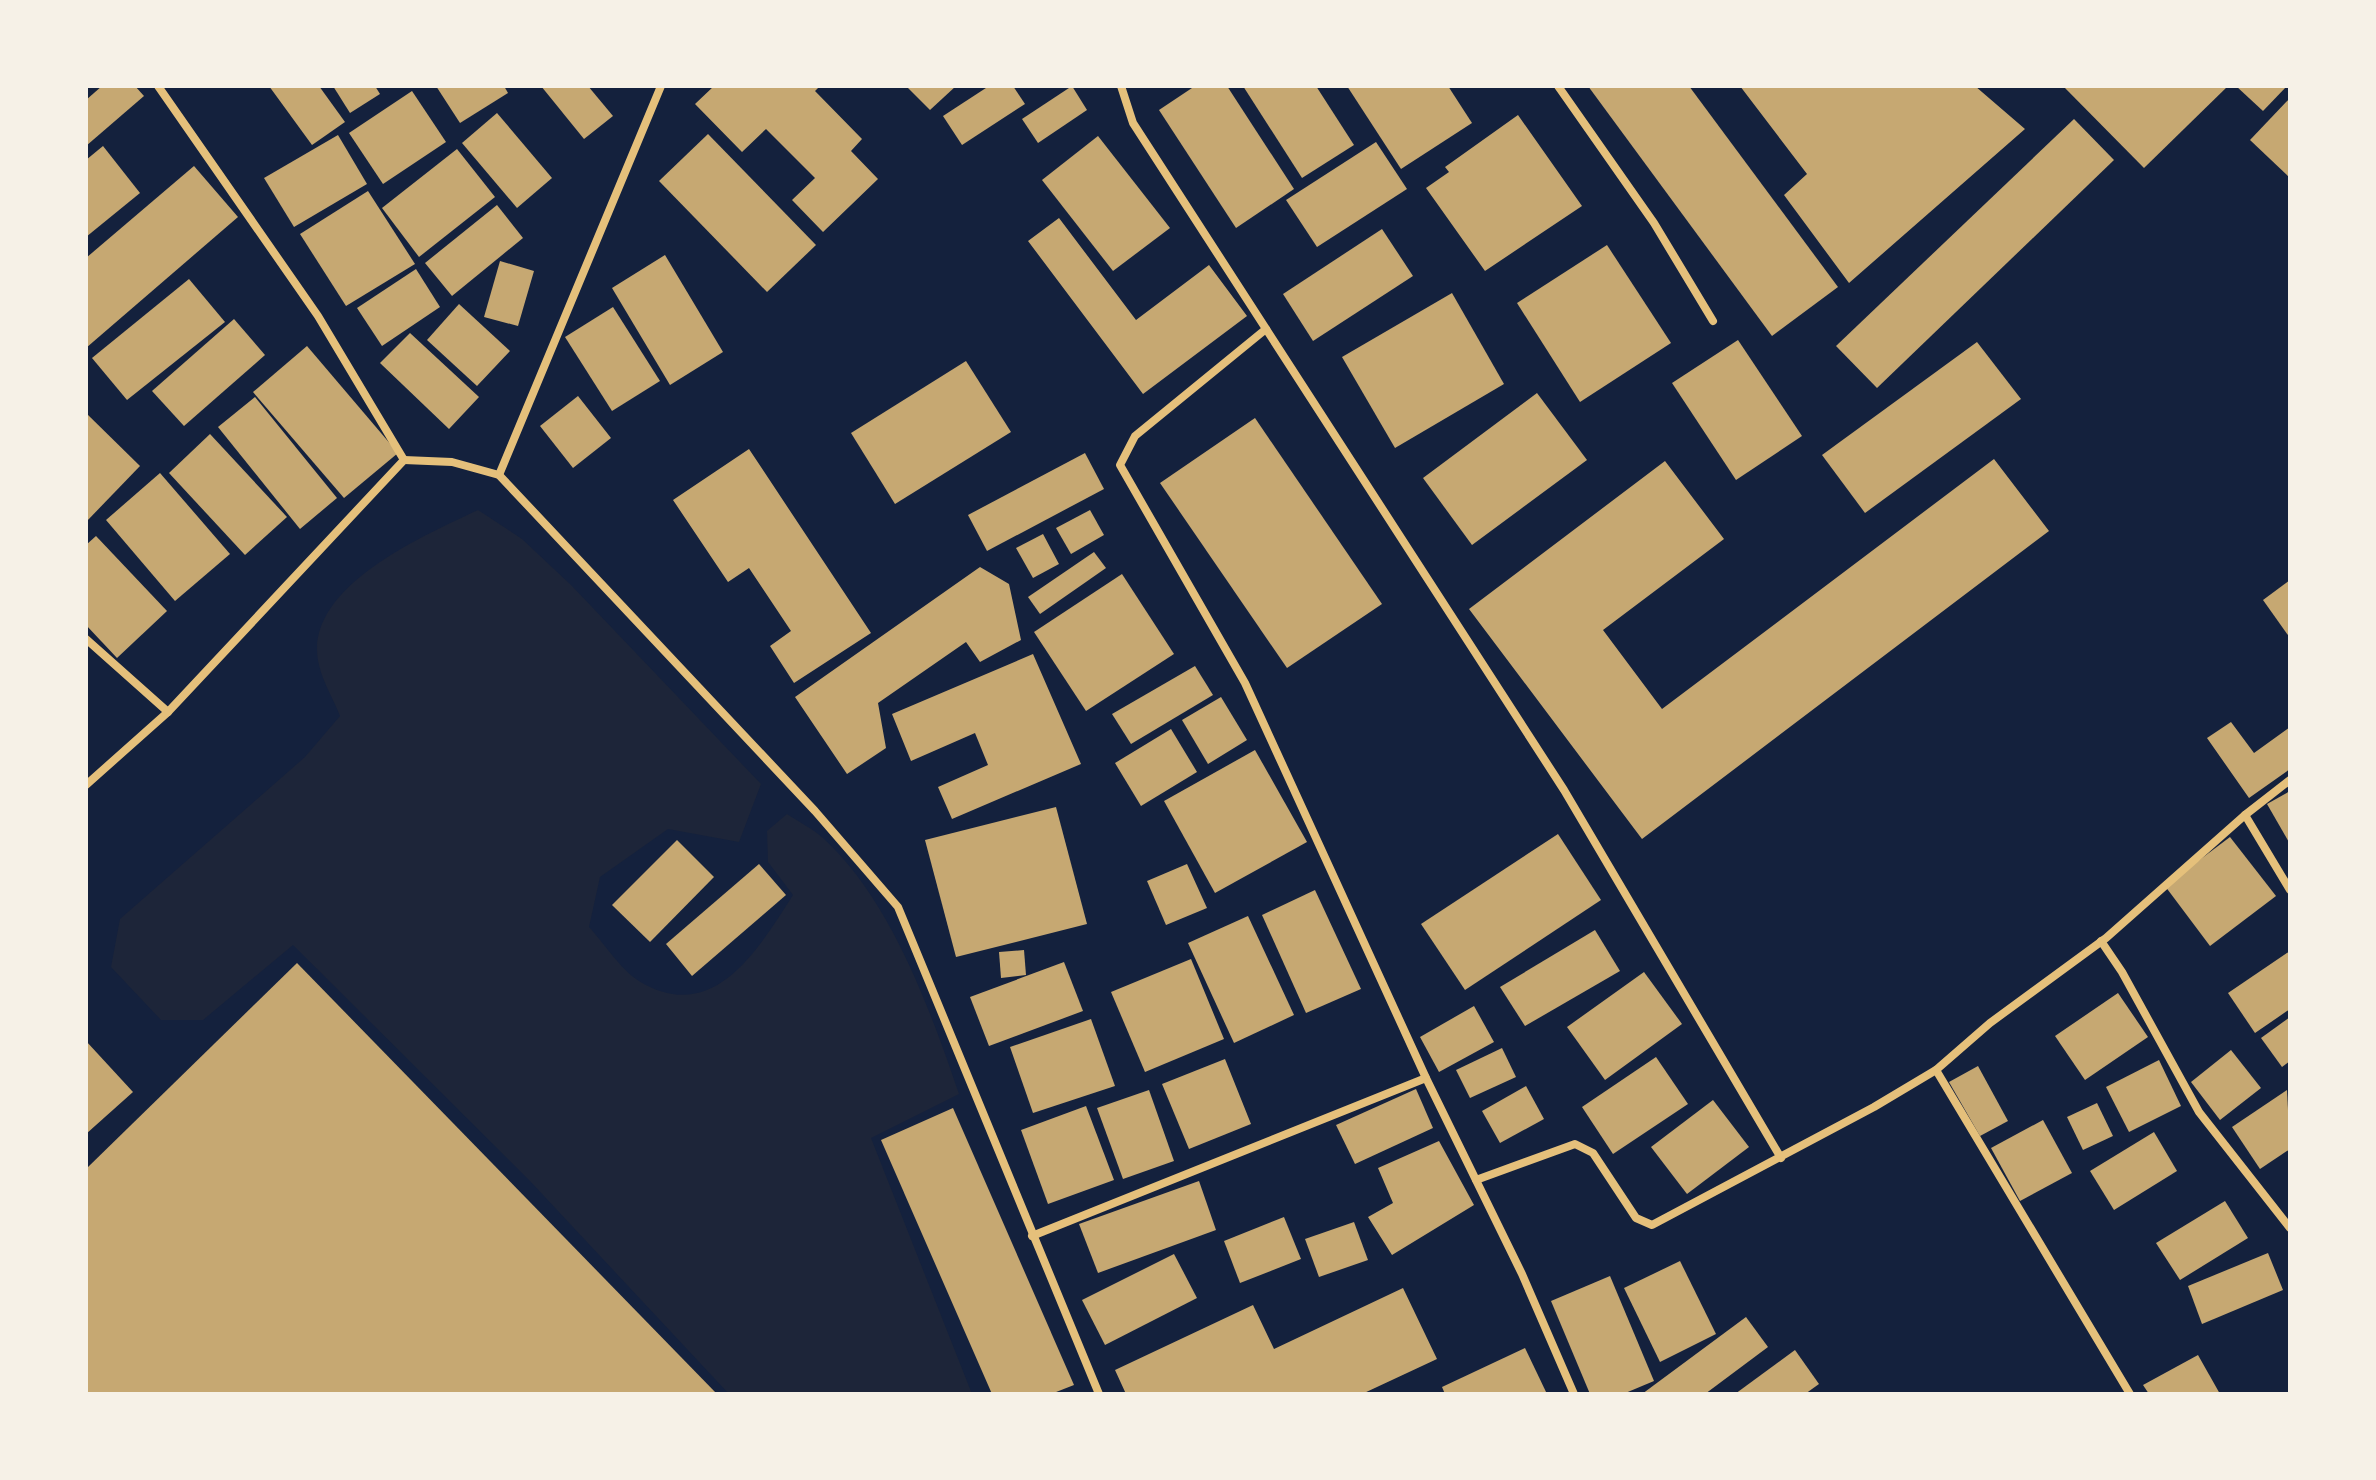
<svg xmlns="http://www.w3.org/2000/svg" width="2376" height="1480" viewBox="0 0 2376 1480" font-family="Ubuntu,sans-serif">
<style>
.green{fill:#1d2539}
.building{fill:#c6a872}
.lines{fill:none;stroke-linecap:round;stroke-linejoin:round}
.minor{stroke:#e5c07b;stroke-width:8}
</style>
<rect width="100%" height="100%" fill="#14213d"/>
<path class="green" d="M 478,510 L 522,539 L 571,585 L 761,784 L 739,842 L 668,829 L 600,877 L 589,927 C 604,943 620,969 639,981 C 714,1027 759,948 793,895 L 768,862 L 767,831 L 787,814 C 799,822 813,829 823,838 C 891,900 930,1009 959,1094 L 871,1138 L 972,1394 L 729,1394 L 530,1181 L 293,945 L 203,1020 L 161,1020 L 111,967 L 120,919 L 305,757 L 340,716 C 334,700 323,683 319,665 C 300,589 423,536 478,510 Z"/>
<g class="building">
<path d="M 102,86 L 135,86 L 144,96 L 86,146 L 86,100 Z"/>
<path d="M 269,86 L 319,86 L 345,122 L 312,145 Z"/>
<path d="M 333,86 L 375,86 L 380,94 L 350,113 Z"/>
<path d="M 436,86 L 504,86 L 508,93 L 460,123 Z"/>
<path d="M 541,86 L 588,86 L 613,116 L 584,139 Z"/>
<path d="M 714,86 L 820,86 L 815,91 L 862,139 L 851,151 L 878,179 L 823,232 L 792,200 L 815,178 L 766,129 L 742,152 L 695,104 Z"/>
<path d="M 906,86 L 956,86 L 930,110 Z"/>
<path d="M 989,86 L 1013,86 L 1025,104 L 962,145 L 943,116 Z"/>
<path d="M 1072,86 L 1087,110 L 1038,143 L 1022,119 Z"/>
<path d="M 1195,86 L 1227,86 L 1294,189 L 1236,228 L 1159,110 Z"/>
<path d="M 1243,86 L 1316,86 L 1354,145 L 1302,178 Z"/>
<path d="M 1347,86 L 1448,86 L 1472,123 L 1401,169 Z"/>
<path d="M 1588,86 L 1689,86 L 1838,287 L 1772,336 Z"/>
<path d="M 1740,86 L 1975,86 L 2025,129 L 1849,283 L 1784,195 L 1807,174 Z"/>
<path d="M 2063,86 L 2228,86 L 2144,168 Z"/>
<path d="M 2236,86 L 2287,86 L 2263,111 Z"/>
<path d="M 412,91 L 446,142 L 383,184 L 349,133 Z"/>
<path d="M 2290,98 L 2290,178 L 2250,140 Z"/>
<path d="M 497,113 L 552,178 L 517,208 L 462,143 Z"/>
<path d="M 1518,115 L 1582,206 L 1485,271 L 1426,188 L 1449,172 L 1445,167 Z"/>
<path d="M 2074,119 L 2114,160 L 1877,388 L 1836,346 Z"/>
<path d="M 708,134 L 816,245 L 767,292 L 659,181 Z"/>
<path d="M 338,135 L 367,184 L 294,227 L 264,178 Z"/>
<path d="M 1098,136 L 1170,228 L 1113,271 L 1042,180 Z"/>
<path d="M 1376,142 L 1407,189 L 1317,247 L 1286,200 Z"/>
<path d="M 103,146 L 140,193 L 86,237 L 86,160 Z"/>
<path d="M 457,149 L 495,197 L 419,257 L 382,208 Z"/>
<path d="M 194,166 L 238,217 L 86,348 L 86,258 Z"/>
<path d="M 368,191 L 415,264 L 346,306 L 300,234 Z"/>
<path d="M 497,205 L 523,238 L 452,296 L 425,263 Z"/>
<path d="M 1059,218 L 1136,320 L 1209,265 L 1247,316 L 1143,394 L 1028,241 Z"/>
<path d="M 1382,229 L 1413,276 L 1313,341 L 1283,294 Z"/>
<path d="M 1607,245 L 1671,343 L 1580,402 L 1517,303 Z"/>
<path d="M 665,255 L 723,352 L 670,385 L 612,288 Z"/>
<path d="M 500,261 L 534,271 L 518,326 L 484,317 Z"/>
<path d="M 416,269 L 440,307 L 382,346 L 357,308 Z"/>
<path d="M 189,279 L 225,322 L 127,400 L 92,358 Z"/>
<path d="M 1452,293 L 1504,384 L 1395,448 L 1342,357 Z"/>
<path d="M 459,304 L 510,351 L 477,386 L 427,340 Z"/>
<path d="M 613,307 L 660,381 L 612,411 L 565,337 Z"/>
<path d="M 234,319 L 265,355 L 184,426 L 152,391 Z"/>
<path d="M 410,333 L 479,397 L 449,429 L 380,363 Z"/>
<path d="M 1738,340 L 1802,436 L 1736,480 L 1672,383 Z"/>
<path d="M 1977,342 L 2021,399 L 1865,513 L 1822,455 Z"/>
<path d="M 307,346 L 398,453 L 344,498 L 253,392 Z"/>
<path d="M 966,361 L 1011,432 L 895,504 L 851,433 Z"/>
<path d="M 1537,393 L 1587,460 L 1472,545 L 1423,478 Z"/>
<path d="M 578,396 L 611,438 L 573,468 L 540,426 Z"/>
<path d="M 255,397 L 337,498 L 300,529 L 218,427 Z"/>
<path d="M 86,413 L 140,466 L 86,522 Z"/>
<path d="M 1255,418 L 1382,604 L 1287,668 L 1160,483 Z"/>
<path d="M 210,434 L 287,517 L 245,555 L 169,473 Z"/>
<path d="M 749,449 L 871,633 L 794,683 L 770,646 L 791,631 L 749,568 L 728,582 L 673,500 Z"/>
<path d="M 1085,453 L 1104,489 L 987,551 L 968,515 Z"/>
<path d="M 1994,459 L 2049,531 L 1642,839 L 1469,609 L 1665,461 L 1724,539 L 1603,630 L 1662,709 Z"/>
<path d="M 160,473 L 230,554 L 175,601 L 106,520 Z"/>
<path d="M 1090,510 L 1104,535 L 1071,554 L 1056,528 Z"/>
<path d="M 1043,534 L 1059,564 L 1033,578 L 1016,548 Z"/>
<path d="M 96,536 L 167,611 L 117,658 L 86,625 L 86,545 Z"/>
<path d="M 1094,552 L 1106,568 L 1040,614 L 1028,597 Z"/>
<path d="M 980,567 L 1009,584 L 1021,640 L 980,662 L 966,642 L 878,703 L 886,748 L 847,774 L 795,697 Z"/>
<path d="M 1122,574 L 1174,654 L 1086,711 L 1034,632 Z"/>
<path d="M 2290,580 L 2290,638 L 2263,600 Z"/>
<path d="M 1033,654 L 1081,764 L 952,819 L 938,787 L 988,765 L 975,733 L 911,761 L 892,714 Z"/>
<path d="M 1195,666 L 1213,695 L 1131,744 L 1112,714 Z"/>
<path d="M 1221,697 L 1247,740 L 1208,764 L 1182,720 Z"/>
<path d="M 2231,722 L 2254,753 L 2290,727 L 2290,769 L 2249,798 L 2207,738 Z"/>
<path d="M 1171,729 L 1197,772 L 1141,806 L 1115,763 Z"/>
<path d="M 1255,750 L 1307,842 L 1215,893 L 1164,801 Z"/>
<path d="M 2290,791 L 2290,844 L 2267,804 Z"/>
<path d="M 1056,807 L 1087,924 L 956,957 L 925,840 Z"/>
<path d="M 1558,834 L 1601,900 L 1465,990 L 1421,924 Z"/>
<path d="M 2230,837 L 2276,896 L 2210,946 L 2165,886 Z"/>
<path d="M 677,840 L 714,877 L 650,942 L 612,905 Z"/>
<path d="M 759,864 L 786,895 L 692,976 L 666,944 Z"/>
<path d="M 1187,864 L 1207,908 L 1166,925 L 1147,881 Z"/>
<path d="M 1315,890 L 1361,989 L 1306,1013 L 1262,915 Z"/>
<path d="M 1248,916 L 1294,1015 L 1234,1043 L 1188,943 Z"/>
<path d="M 1595,930 L 1620,971 L 1525,1026 L 1500,987 Z"/>
<path d="M 1024,950 L 1026,975 L 1001,978 L 999,952 Z"/>
<path d="M 2290,951 L 2290,1009 L 2255,1033 L 2228,993 Z"/>
<path d="M 1191,959 L 1224,1039 L 1145,1072 L 1111,992 Z"/>
<path d="M 1064,962 L 1083,1011 L 989,1046 L 970,997 Z"/>
<path d="M 297,963 L 717,1394 L 86,1394 L 86,1169 Z"/>
<path d="M 1644,972 L 1682,1024 L 1605,1080 L 1567,1027 Z"/>
<path d="M 2118,993 L 2148,1037 L 2085,1080 L 2055,1036 Z"/>
<path d="M 1474,1006 L 1494,1042 L 1439,1072 L 1420,1037 Z"/>
<path d="M 2290,1017 L 2290,1061 L 2282,1067 L 2261,1038 Z"/>
<path d="M 1091,1019 L 1115,1086 L 1033,1113 L 1010,1047 Z"/>
<path d="M 86,1041 L 133,1092 L 86,1134 Z"/>
<path d="M 1502,1048 L 1516,1077 L 1470,1098 L 1456,1070 Z"/>
<path d="M 2231,1050 L 2261,1088 L 2220,1120 L 2191,1082 Z"/>
<path d="M 1656,1057 L 1688,1104 L 1613,1154 L 1582,1107 Z"/>
<path d="M 1225,1059 L 1251,1124 L 1189,1149 L 1162,1084 Z"/>
<path d="M 2159,1060 L 2181,1106 L 2129,1132 L 2106,1087 Z"/>
<path d="M 1978,1066 L 2008,1121 L 1980,1136 L 1949,1082 Z"/>
<path d="M 1526,1086 L 1544,1119 L 1500,1143 L 1482,1111 Z"/>
<path d="M 1416,1089 L 1433,1128 L 1355,1164 L 1336,1125 Z"/>
<path d="M 1149,1090 L 1174,1161 L 1123,1179 L 1097,1108 Z"/>
<path d="M 2287,1090 L 2290,1149 L 2260,1169 L 2232,1127 Z"/>
<path d="M 1713,1100 L 1749,1147 L 1687,1194 L 1651,1147 Z"/>
<path d="M 2097,1103 L 2113,1136 L 2083,1150 L 2067,1117 Z"/>
<path d="M 1086,1106 L 1114,1180 L 1048,1204 L 1021,1130 Z"/>
<path d="M 953,1108 L 1074,1385 L 1051,1394 L 992,1394 L 881,1140 Z"/>
<path d="M 2043,1120 L 2072,1173 L 2020,1201 L 1991,1148 Z"/>
<path d="M 2154,1132 L 2177,1171 L 2114,1210 L 2090,1171 Z"/>
<path d="M 1439,1141 L 1474,1205 L 1392,1255 L 1368,1217 L 1393,1203 L 1378,1168 Z"/>
<path d="M 1199,1181 L 1216,1230 L 1098,1273 L 1079,1224 Z"/>
<path d="M 2225,1201 L 2248,1238 L 2180,1280 L 2156,1243 Z"/>
<path d="M 1284,1217 L 1301,1259 L 1240,1283 L 1224,1241 Z"/>
<path d="M 1354,1222 L 1368,1260 L 1319,1277 L 1305,1239 Z"/>
<path d="M 2268,1253 L 2283,1290 L 2202,1324 L 2188,1286 Z"/>
<path d="M 1174,1254 L 1197,1298 L 1105,1345 L 1082,1300 Z"/>
<path d="M 1680,1261 L 1716,1334 L 1660,1362 L 1624,1288 Z"/>
<path d="M 1610,1276 L 1654,1381 L 1623,1394 L 1590,1394 L 1551,1301 Z"/>
<path d="M 1403,1288 L 1437,1359 L 1362,1394 L 1126,1394 L 1115,1370 L 1253,1305 L 1274,1349 Z"/>
<path d="M 1746,1317 L 1768,1347 L 1705,1394 L 1642,1394 Z"/>
<path d="M 1525,1348 L 1547,1394 L 1445,1394 L 1442,1387 Z"/>
<path d="M 1795,1350 L 1819,1384 L 1805,1394 L 1735,1394 Z"/>
<path d="M 2198,1355 L 2220,1394 L 2149,1394 L 2143,1385 Z"/>
</g>
<g class="lines">
<g class="minor">
<path d="M 158,86 L 318,316 L 404,460"/>
<path d="M 1121,86 L 1133,123 L 1564,790 L 1781,1158"/>
<path d="M 1558,86 L 1654,223 L 1713,321"/>
<path d="M 1266,329 L 1135,436 L 1120,465 L 1245,683 L 1426,1078 L 1522,1274 L 1574,1394"/>
<path d="M 404,460 L 452,462 L 499,475 L 815,811 L 898,907 L 1099,1394"/>
<path d="M 499,475 L 661,86"/>
<path d="M 86,639 L 168,712"/>
<path d="M 86,785 L 168,712 L 404,460"/>
<path d="M 2245,815 L 2290,780"/>
<path d="M 2101,941 L 2122,972 L 2199,1112 L 2290,1228"/>
<path d="M 1936,1070 L 2130,1394"/>
<path d="M 1476,1180 L 1575,1144 L 1593,1153 L 1636,1218 L 1652,1225 L 1874,1107 L 1936,1070 L 1990,1023 L 2106,938 L 2245,815 L 2290,890"/>
<path d="M 1032,1236 L 1426,1078"/>
</g>
</g>
<rect width="2376" height="1480" fill="none" stroke="#f6f1e7" stroke-width="176"/>
</svg>
